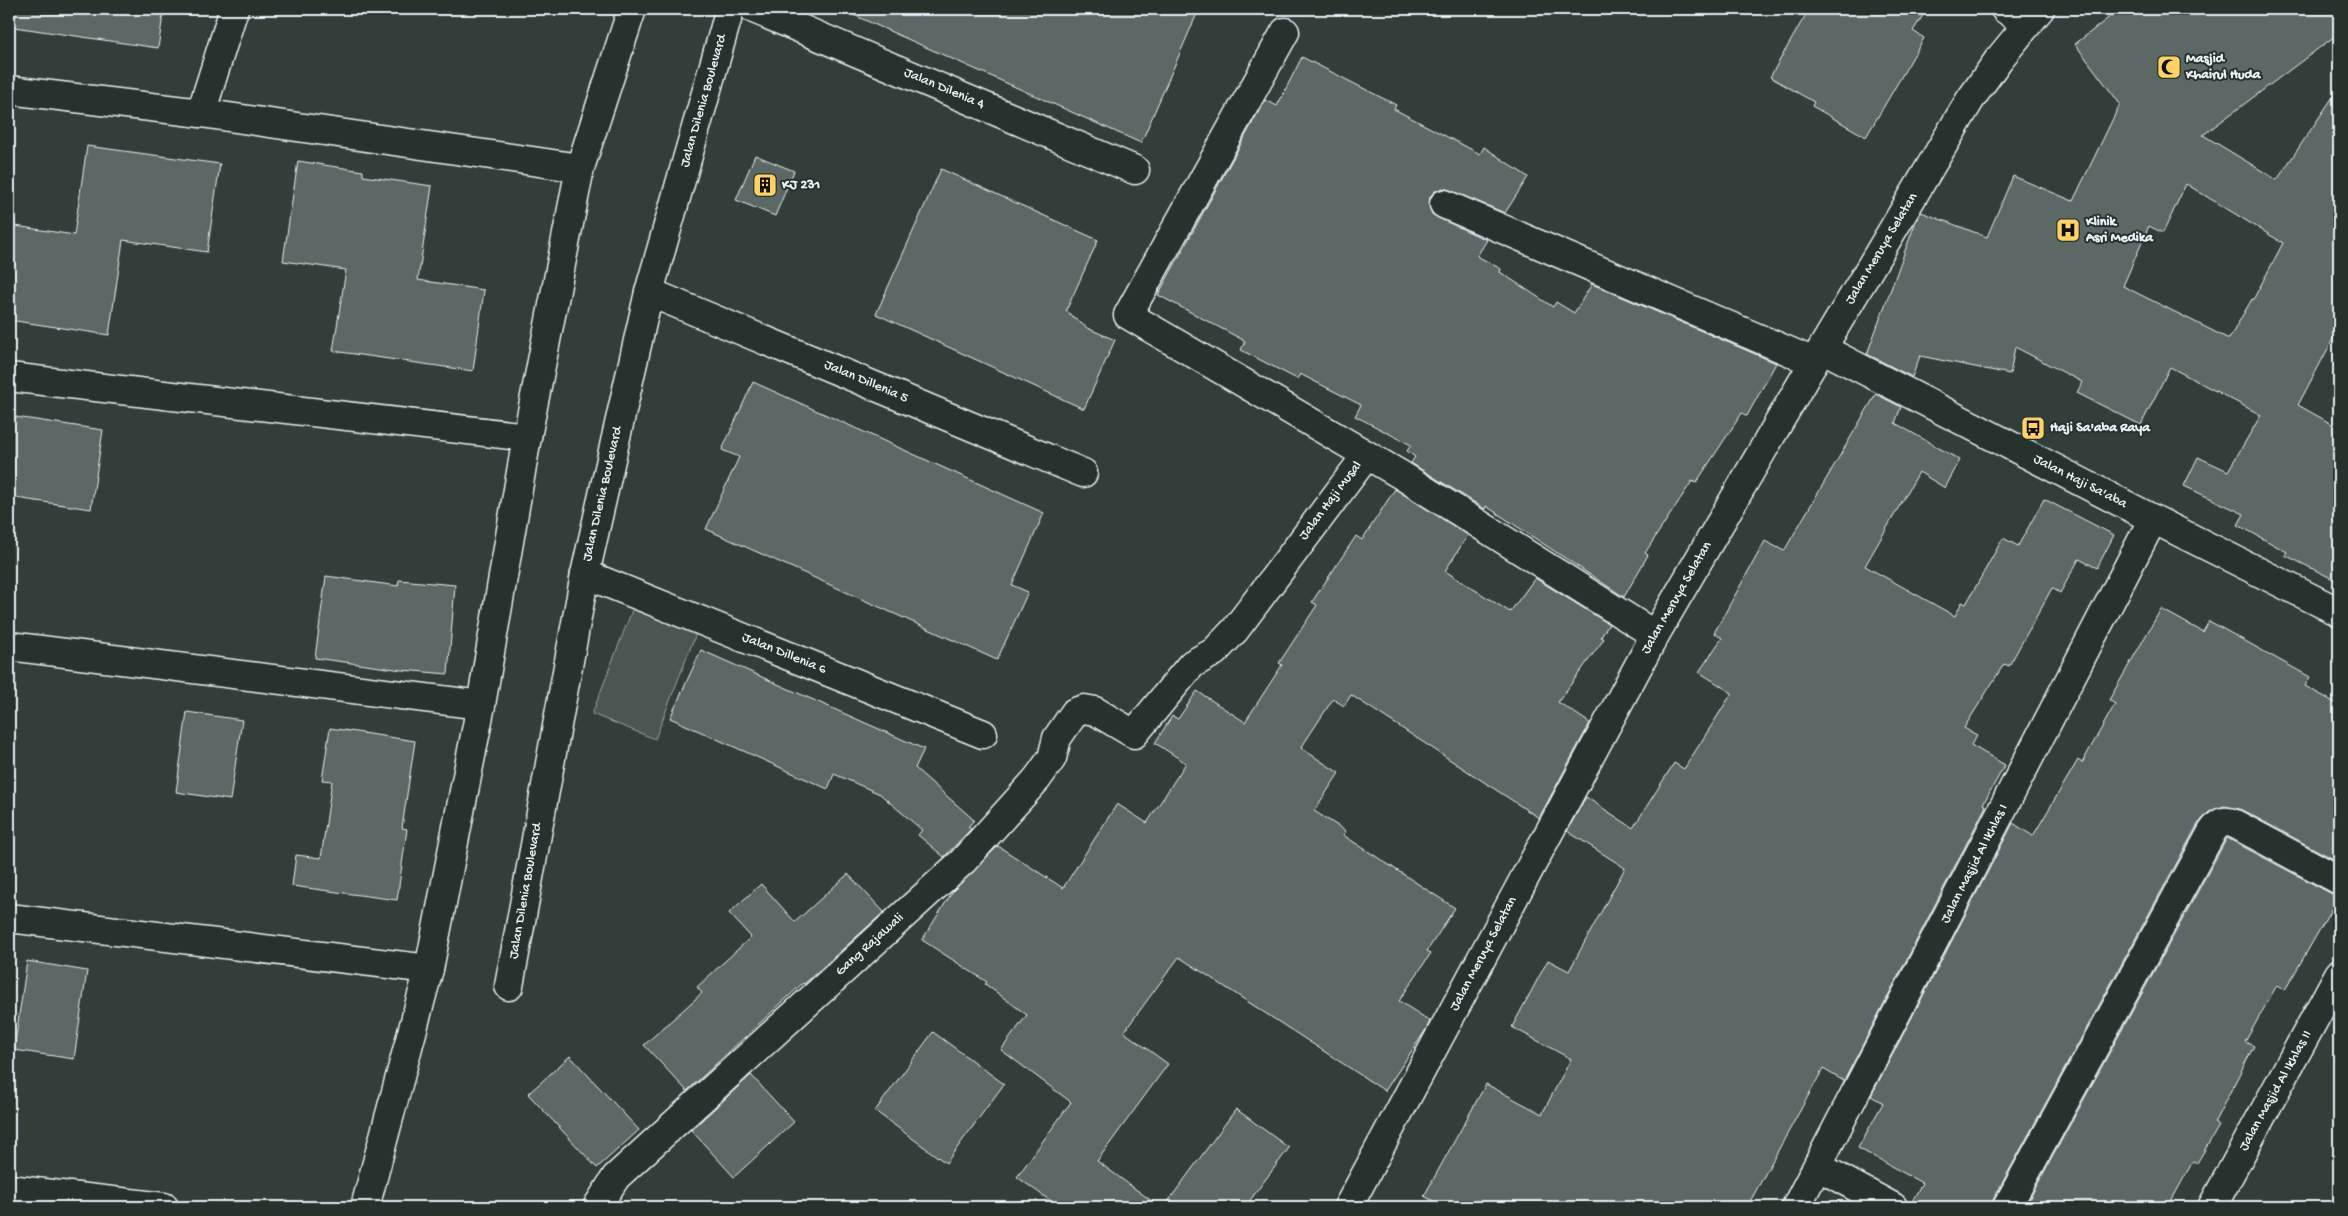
<svg xmlns="http://www.w3.org/2000/svg" width="2348" height="1216" viewBox="0 0 2348 1216" font-family="'Gochi Hand',sans-serif">
<style>
.garden{fill:#495651;stroke:#98a4a4}
.building{fill:#5c6865;stroke:#e8f1f8;fill-rule:evenodd}
.lines{fill:none;stroke-linecap:round;stroke-linejoin:round}
.minor-casing{stroke:#e8f1f8;stroke-width:31}
.tertiary-casing{stroke:#e8f1f8;stroke-width:31}
.secondary-casing{stroke:#e8f1f8;stroke-width:31}
.minor{stroke:#26332d;stroke-width:28}
.tertiary{stroke:#26332d;stroke-width:28}
.secondary{stroke:#26332d;stroke-width:28}
.labels{text-anchor:middle;dominant-baseline:central;stroke-width:4;stroke-linejoin:round;paint-order:stroke}
.poi-label{font-size:14px;font-weight:bold;fill:#e8f1f8;stroke:#26332d;text-anchor:start}
.street-label{font-size:14px;fill:#e8f1f8;stroke:#26332d}
</style>
<rect width="100%" height="100%" fill="#323e39"/>
<filter id="ink" filterUnits="userSpaceOnUse"><feTurbulence type="fractalNoise" baseFrequency=".02" numOctaves="2"/><feDisplacementMap in="SourceGraphic" scale="10" xChannelSelector="R" yChannelSelector="G"/><feConvolveMatrix kernelMatrix="1 2 1 2 8 2 1 2 1" color-interpolation-filters="sRGB"/></filter>
<g filter="url(#ink)">
<path class="garden" d="M 636,600 L 699,626 L 655,739 L 592,714 Z"/>
<g class="building">
<path d="M 16,9 L 164,9 L 158,48 L 14,27 Z"/>
<path d="M 840,9 L 1199,9 L 1141,143 Z"/>
<path d="M 1809,9 L 1927,9 L 1913,31 L 1924,38 L 1866,137 L 1812,106 L 1814,102 L 1770,77 Z"/>
<path d="M 2120,9 L 2339,9 L 2339,33 L 2203,135 L 2277,180 L 2339,88 L 2339,328 L 2298,405 L 2339,428 L 2339,582 L 2285,555 L 2287,552 L 2238,525 L 2244,514 L 2184,486 L 2198,457 L 2228,471 L 2261,415 L 2170,367 L 2141,425 L 2077,393 L 2082,382 L 2015,347 L 2010,374 L 1920,356 L 1912,377 L 1867,354 L 1916,221 L 1921,212 L 1987,237 L 2013,176 L 2073,201 L 2120,104 L 2075,44 ZM 2186,184 L 2283,243 L 2253,300 L 2252,299 L 2229,339 L 2123,286 L 2149,226 L 2163,233 Z"/>
<path d="M 1302,57 L 1396,105 L 1394,109 L 1480,154 L 1484,147 L 1528,177 L 1505,213 L 1450,190 L 1443,188 L 1435,191 L 1430,197 L 1429,206 L 1432,214 L 1438,218 L 1487,240 L 1477,256 L 1501,269 L 1500,272 L 1553,307 L 1556,302 L 1574,313 L 1592,284 L 1776,363 L 1747,416 L 1742,413 L 1696,483 L 1692,481 L 1645,553 L 1648,555 L 1624,597 L 1486,506 L 1485,509 L 1411,463 L 1415,457 L 1407,451 L 1411,445 L 1355,416 L 1361,405 L 1300,374 L 1297,379 L 1241,350 L 1245,341 L 1158,295 L 1265,100 L 1277,106 Z"/>
<path d="M 87,146 L 220,164 L 207,252 L 123,240 L 109,335 L 9,320 L 9,225 L 74,235 Z"/>
<path d="M 755,155 L 794,171 L 775,216 L 736,200 Z"/>
<path d="M 298,161 L 363,171 L 363,176 L 432,186 L 418,280 L 484,290 L 473,371 L 333,351 L 346,270 L 283,261 Z"/>
<path d="M 941,169 L 1098,240 L 1066,311 L 1087,328 L 1115,340 L 1084,409 L 876,314 Z"/>
<path d="M 753,382 L 1044,513 L 1012,585 L 1028,592 L 997,660 L 706,529 L 739,457 L 722,450 Z"/>
<path d="M 1876,394 L 1901,407 L 1895,423 L 1960,460 L 1945,488 L 1919,472 L 1865,566 L 1955,616 L 1962,602 L 1966,604 L 2003,538 L 2018,546 L 2044,499 L 2114,535 L 2097,568 L 2079,559 L 2060,593 L 2052,588 L 2009,666 L 2004,664 L 1964,728 L 1977,735 L 1971,745 L 2005,765 L 1983,804 L 1986,806 L 1844,1081 L 1823,1069 L 1747,1207 L 1445,1207 L 1424,1196 L 1486,1084 L 1542,1114 L 1571,1059 L 1512,1027 L 1548,960 L 1569,971 L 1625,868 L 1567,831 L 1586,797 L 1633,828 L 1674,763 L 1684,769 L 1732,693 L 1699,672 L 1722,638 L 1714,633 L 1765,541 L 1784,551 Z"/>
<path d="M 9,416 L 103,430 L 91,509 L 9,497 Z"/>
<path d="M 1395,489 L 1468,535 L 1445,571 L 1510,612 L 1535,578 L 1609,624 L 1601,637 L 1604,639 L 1558,702 L 1590,723 L 1539,818 L 1351,695 L 1344,706 L 1333,699 L 1301,748 L 1339,773 L 1314,811 L 1346,831 L 1343,835 L 1455,908 L 1427,951 L 1431,953 L 1399,1001 L 1430,1021 L 1427,1028 L 1385,1091 L 1179,957 L 1124,1032 L 1168,1064 L 1097,1161 L 1160,1207 L 1059,1207 L 1017,1177 L 1071,1102 L 1001,1050 L 1027,1015 L 985,984 L 987,982 L 922,940 L 953,891 L 998,846 L 1063,888 L 1117,804 L 1147,823 L 1186,763 L 1155,743 L 1172,716 L 1178,719 L 1197,691 L 1245,722 L 1282,665 L 1279,663 L 1317,605 L 1312,602 L 1356,536 L 1362,540 Z"/>
<path d="M 326,576 L 398,586 L 399,580 L 455,585 L 448,674 L 402,670 L 315,658 Z"/>
<path d="M 2161,609 L 2203,632 L 2209,621 L 2310,677 L 2305,686 L 2339,705 L 2339,862 L 2240,809 L 2224,806 L 2209,812 L 2198,824 L 1993,1200 L 1991,1207 L 1909,1207 L 1922,1183 L 1858,1148 L 1883,1103 L 1871,1096 L 2013,823 L 2033,836 L 2078,760 L 2082,763 L 2115,704 L 2109,700 Z"/>
<path d="M 701,650 L 924,749 L 915,768 L 974,820 L 968,827 L 971,829 L 944,857 L 918,835 L 922,830 L 880,794 L 834,774 L 828,789 L 670,718 Z"/>
<path d="M 187,712 L 242,720 L 230,800 L 176,792 Z"/>
<path d="M 330,728 L 415,741 L 402,828 L 407,829 L 397,900 L 292,886 L 296,855 L 321,858 L 332,781 L 322,780 Z"/>
<path d="M 2227,838 L 2332,894 L 2339,896 L 2285,990 L 2277,985 L 2245,1042 L 2254,1046 L 2214,1123 L 2219,1126 L 2197,1163 L 2193,1161 L 2168,1207 L 2025,1207 Z"/>
<path d="M 848,874 L 884,912 L 804,984 L 803,983 L 687,1091 L 644,1045 L 702,993 L 697,987 L 751,937 L 729,913 L 761,884 L 795,922 Z"/>
<path d="M 27,961 L 87,971 L 74,1059 L 14,1050 Z"/>
<path d="M 933,1032 L 1004,1084 L 946,1163 L 875,1111 Z"/>
<path d="M 570,1056 L 639,1130 L 597,1168 L 528,1094 Z"/>
<path d="M 751,1075 L 794,1122 L 734,1177 L 691,1130 Z"/>
<path d="M 1236,1109 L 1289,1148 L 1245,1207 L 1164,1207 Z"/>
</g>
<g class="lines">
<g class="minor-casing">
<g id="minor">
<path d="M 754,9 L 1135,170"/>
<path d="M 2005,9 L 2026,24"/>
<path d="M 1285,32 L 1128,315 L 1401,475 L 1655,635"/>
<path d="M 9,90 L 201,113 L 580,168"/>
<path d="M 201,113 L 234,9"/>
<path d="M 1444,204 L 1814,362"/>
<path d="M 649,292 L 1083,473"/>
<path d="M 9,377 L 527,437"/>
<path d="M 585,574 L 983,734"/>
<path d="M 9,646 L 481,705"/>
<path d="M 9,918 L 429,969"/>
<path d="M 509,986 L 585,574 L 649,292 L 730,9"/>
<path d="M 1819,1167 L 1893,1207"/>
<path d="M 9,1189 L 164,1207"/>
<path d="M 365,1207 L 429,969 L 481,705 L 527,437 L 580,168 L 632,9"/>
<path d="M 597,1207 L 616,1177 L 963,861 L 1037,779 L 1052,758 L 1057,738 L 1075,712 L 1084,709 L 1095,711 L 1134,734 L 1192,664 L 1214,652 L 1235,630 L 1366,456"/>
<path d="M 1796,1207 L 2153,519"/>
<path d="M 2007,1207 L 2212,832 C 2219,822 2223,819 2235,824 L 2339,880"/>
<path d="M 2212,1207 L 2339,974"/>
</g>
</g>
<g class="tertiary-casing">
<path id="tertiary" d="M 1823,349 L 2153,519 L 2339,612"/>
</g>
<g class="secondary-casing">
<path id="secondary" d="M 1348,1207 L 1655,635 L 1814,362 L 1970,100 L 1999,59 L 2040,9"/>
</g>
<use href="#minor" class="minor"/>
<use href="#tertiary" class="tertiary"/>
<use href="#secondary" class="secondary"/>
</g>
</g>
<defs>
<g id="mosque-square" transform="scale(1.25)"><rect x="-9" y="-9" width="18" height="18" rx="4" fill="#ffd166" stroke="#26332d"/><path d="M3.5-4.9A6 6 0 1 0 3.5 4.9A5 5 0 1 1 3.5-4.9Z" fill="#111"/></g>
<g id="building-square" transform="scale(1.25)"><rect x="-9" y="-9" width="18" height="18" rx="4" fill="#ffd166" stroke="#26332d"/><path d="M-4-6H4V6H1V3H-1V6H-4ZM-2.5-4.3h1.7v1.8h-1.7ZM.8-4.3h1.7v1.8H.8ZM-2.5-1h1.7V.8h-1.7ZM.8-1h1.7V.8H.8Z" fill="#111"/></g>
<g id="hospital-square" transform="scale(1.25)"><rect x="-9" y="-9" width="18" height="18" rx="4" fill="#ffd166" stroke="#26332d"/><path d="M-5-5h3v3.5h4V-5h3V5h-3V1.5h-4V5h-3Z" fill="#111"/></g>
<g id="bus-square" transform="scale(1.25)"><rect x="-9" y="-9" width="18" height="18" rx="4" fill="#ffd166" stroke="#26332d"/><path d="M-5-6H5V4H4V6H2V4H-2V6H-4V4H-5ZM-3.5-4V0h7V-4ZM-3.5 1.2v1.5H-2V1.2ZM2 1.2v1.5H3.5V1.2Z" fill="#111"/></g>
</defs>
<g fill-rule="evenodd">
<use href="#mosque-square" x="2169" y="67"/>
<use href="#building-square" x="765" y="185"/>
<use href="#hospital-square" x="2068" y="230"/>
<use href="#bus-square" x="2033" y="428"/>
</g>
<g class="labels">
<g class="poi-label">
<text x="2186" y="59">Masjid<tspan x="2186" dy="16">Khairul Huda</tspan></text>
<text x="782" y="185">KJ 231</text>
<text x="2086" y="222">Klinik<tspan x="2086" dy="16">Asri Medika</tspan></text>
<text x="2050" y="428">Haji Sa'aba Raya</text>
</g>
<g class="street-label">
<text transform="translate(944 89) rotate(23)">Jalan Dilenia 4</text>
<text transform="translate(704 101) rotate(-74)">Jalan Dilenia Boulevard</text>
<text transform="translate(1882 249) rotate(-59)">Jalan Meruya Selatan</text>
<text transform="translate(866 382) rotate(23)">Jalan Dillenia 5</text>
<text transform="translate(2080 482) rotate(27)">Jalan Haji Sa'aba</text>
<text transform="translate(603 494) rotate(-77)">Jalan Dilenia Boulevard</text>
<text transform="translate(1331 501) rotate(-53)">Jalan Haji Musal</text>
<text transform="translate(1677 598) rotate(-60)">Jalan Meruya Selatan</text>
<text transform="translate(784 654) rotate(22)">Jalan Dillenia 6</text>
<text transform="translate(1975 864) rotate(-63)">Jalan Masjid Al Ikhlas I</text>
<text transform="translate(526 891) rotate(-80)">Jalan Dilenia Boulevard</text>
<text transform="translate(870 945) rotate(-42)">Gang Rajawali</text>
<text transform="translate(1484 954) rotate(-62)">Jalan Meruya Selatan</text>
<text transform="translate(2276 1091) rotate(-61)">Jalan Masjid Al Ikhlas II</text>
</g>
</g>
<rect width="2348" height="1216" fill="none" stroke="#26332d" stroke-width="30"/>
<rect x="15" y="15" width="2318" height="1186" fill="none" stroke="#e8f1f8" stroke-width="2" filter="url(#ink)"/>
</svg>
